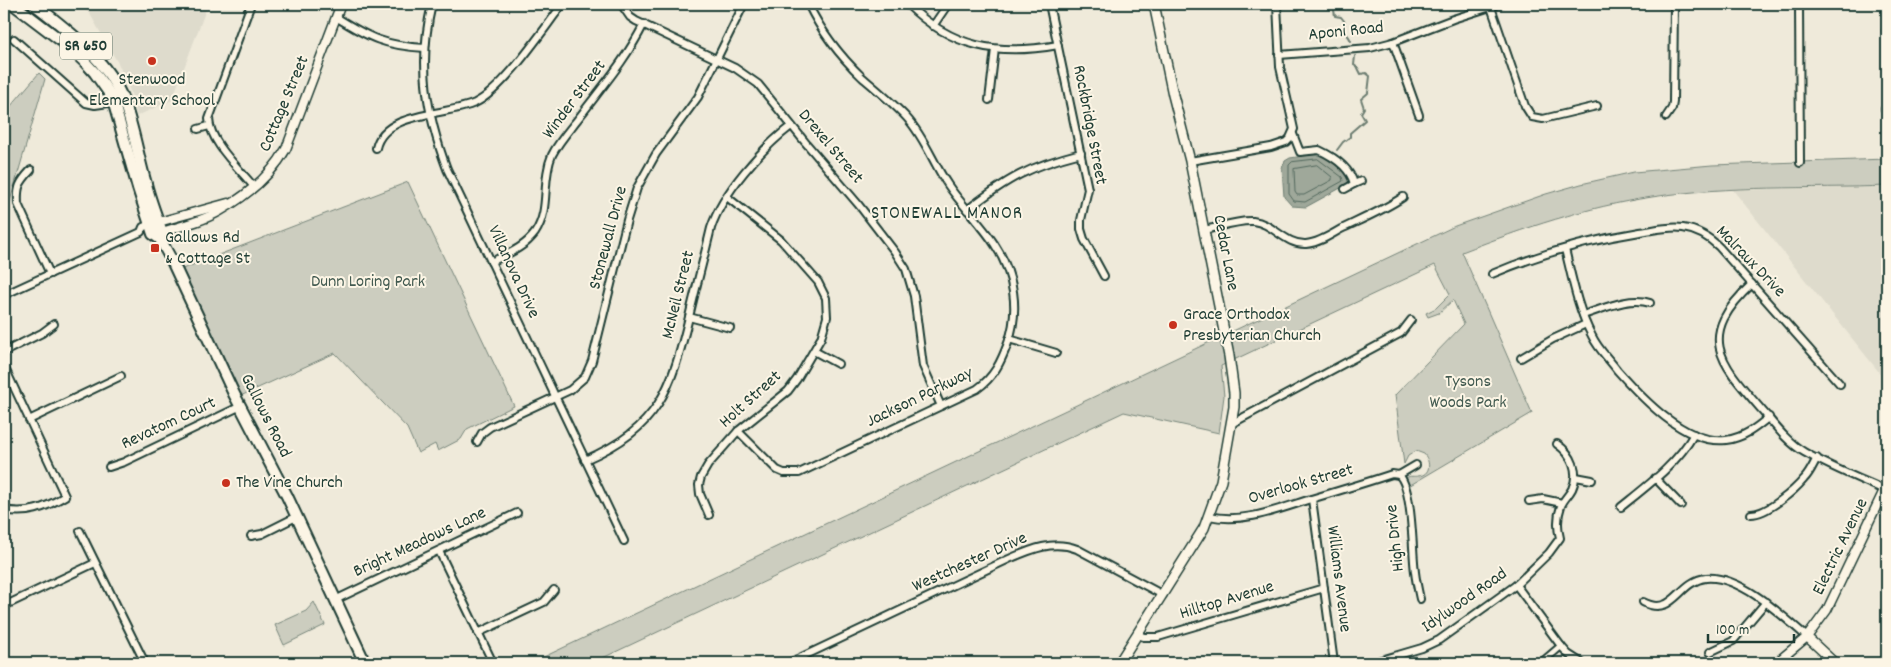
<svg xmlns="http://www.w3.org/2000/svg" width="1891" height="667" viewBox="0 0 1891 667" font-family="Dekko,sans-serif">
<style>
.built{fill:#dedbcc}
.green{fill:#cccdbf;stroke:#76857a}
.water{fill:#9fa89a;stroke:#6c7d71}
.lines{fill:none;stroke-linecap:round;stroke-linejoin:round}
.shore{stroke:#52685d;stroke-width:1}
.stream{stroke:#6c7d71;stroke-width:2}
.minor-casing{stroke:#1f3d34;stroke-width:10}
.tertiary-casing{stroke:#1f3d34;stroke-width:11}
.secondary-casing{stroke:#1f3d34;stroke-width:12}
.primary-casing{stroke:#1f3d34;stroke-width:14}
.minor{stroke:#fcf5e5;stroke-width:6}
.tertiary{stroke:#fcf5e5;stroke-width:8}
.secondary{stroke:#fcf5e5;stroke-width:9}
.primary{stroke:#fcf5e5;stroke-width:10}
.poi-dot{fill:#c8321e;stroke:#fcf5e5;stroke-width:2}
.labels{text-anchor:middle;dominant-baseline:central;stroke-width:4;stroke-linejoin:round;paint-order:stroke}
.shield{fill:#fcf5e5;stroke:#617469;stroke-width:1}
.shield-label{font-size:16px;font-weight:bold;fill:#1f3d34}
.street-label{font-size:18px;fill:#1f3d34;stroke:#fcf5e5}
.poi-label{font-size:18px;fill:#1f3d34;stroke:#fcf5e5;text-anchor:start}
.park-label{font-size:18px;fill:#425a50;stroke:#fcf5e5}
.neighbourhood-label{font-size:19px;letter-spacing:1px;fill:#1f3d34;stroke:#fcf5e5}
</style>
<rect width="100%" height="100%" fill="#efeada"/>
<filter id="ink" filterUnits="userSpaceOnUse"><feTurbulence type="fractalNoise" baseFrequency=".02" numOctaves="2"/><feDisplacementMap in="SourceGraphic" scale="10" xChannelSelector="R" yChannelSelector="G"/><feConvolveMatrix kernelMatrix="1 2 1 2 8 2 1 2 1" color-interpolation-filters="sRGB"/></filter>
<g filter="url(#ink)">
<g class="built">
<path d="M 78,4 L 208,4 L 172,100 L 137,116 L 131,93 L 119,65 L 90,14 Z"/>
<path d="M 1887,186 L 1887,382 L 1733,190 Z"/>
</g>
<g class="green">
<path d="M 39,73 L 45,79 L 4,222 L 4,114 Z"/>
<path d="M 1887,159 L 1887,186 C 1809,189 1730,185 1652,197 C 1586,207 1524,228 1462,252 L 1532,413 L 1407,487 L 1406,478 C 1411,475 1413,477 1418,476 C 1431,475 1431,462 1424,454 L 1416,451 L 1408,456 L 1404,464 L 1395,395 L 1464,324 L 1453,300 L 1439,313 L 1428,317 L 1426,313 L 1436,308 L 1450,294 L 1435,265 L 1221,366 L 1224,396 L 1219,433 L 1124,412 L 592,663 L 531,663 L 1455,226 L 1546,194 L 1581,184 L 1634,172 L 1712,165 Z"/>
<path d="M 408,182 L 514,406 L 467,429 L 461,439 L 438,451 L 435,444 L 418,453 L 407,428 L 335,353 L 236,398 L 177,271 Z"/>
<path d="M 314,602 L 325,625 L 284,645 L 275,625 L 306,611 Z"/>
</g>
<path class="water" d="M 1317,154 C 1328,156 1344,170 1349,180 L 1346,185 L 1306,207 L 1292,206 L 1284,197 L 1282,168 L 1285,161 L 1290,158 Z"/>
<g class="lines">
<g class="shore">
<path d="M 1318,159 L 1342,177 L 1343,181 L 1305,202 L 1294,201 L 1289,194 L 1289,165 L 1292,162 Z"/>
<path d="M 1317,165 L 1332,177 L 1332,180 L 1304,195 L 1297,195 L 1295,192 L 1294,169 Z"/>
</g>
<g class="stream">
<path d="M 1332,4 L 1329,6 L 1334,10 L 1335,16 L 1341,17 L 1345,22 L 1343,30 L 1349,37 L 1351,41"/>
<path d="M 1337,150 L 1343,142 L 1350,137 L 1350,133 L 1365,120 L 1361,113 L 1364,108 L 1361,99 L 1368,93 L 1370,76 L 1366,73 L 1361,74 L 1358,68 L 1354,65 L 1355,56"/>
</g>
<g class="minor-casing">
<g id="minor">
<path d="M 251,4 L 209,119 C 210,143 240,169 254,187"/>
<path d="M 432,4 C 418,63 426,113 447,169 L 624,541"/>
<path d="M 621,4 L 630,17 L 636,21 L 735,68 L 758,84 L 805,142 L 858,204 L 895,252 L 906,269 L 914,296 L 923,366 L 941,406"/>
<path d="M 907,4 C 952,48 998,56 1058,45"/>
<path d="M 1049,4 L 1088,189 L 1081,220 L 1081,229 L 1084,239 L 1104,276"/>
<path d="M 1799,4 L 1800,163"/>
<path d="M 1491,7 L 1525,106 L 1532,117 L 1543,119 L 1597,106"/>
<path d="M 336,17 C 369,38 386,46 425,48"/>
<path d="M 933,26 L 948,4"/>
<path d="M 1886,31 L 1887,30"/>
<path d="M 14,39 L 86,103 L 95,105 L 115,102"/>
<path d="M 1393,42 L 1419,115"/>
<path d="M 1279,55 L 1370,48 L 1393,42 L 1453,19 L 1500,4"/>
<path d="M 989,100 L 995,49"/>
<path d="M 1885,109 L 1887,109"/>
<path d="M 1666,117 L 1672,108 L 1673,102 L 1674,4"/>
<path d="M 198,129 L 209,126"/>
<path d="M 1293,134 L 1300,152 L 1319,150 C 1334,157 1350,167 1354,184 L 1345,189"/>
<path d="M 376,148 C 384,111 446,116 475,103 C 504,89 542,31 563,4"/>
<path d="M 1190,161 L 1271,147 L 1286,142 L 1290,138 L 1294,129 L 1280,67 L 1277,4"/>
<path d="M 31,170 C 19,183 17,187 18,204 L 50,274"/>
<path d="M 1354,184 L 1361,181"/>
<path d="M 967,210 C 1008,178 1030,166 1081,153"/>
<path d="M 1204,230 C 1219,227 1238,220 1253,221 C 1273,223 1285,245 1306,244 C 1318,243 1331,235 1341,229 C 1362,219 1384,210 1403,197"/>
<path d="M 1565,249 C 1572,278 1578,310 1592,336 C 1598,349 1609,359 1617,370 C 1641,397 1685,445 1726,440 C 1743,438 1756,428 1769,417"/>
<path d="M 491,262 C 507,254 524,248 535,233 C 551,209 541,181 552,155 C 559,141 571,128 581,115 C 603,86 627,58 644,24"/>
<path d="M 1492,274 C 1539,254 1590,240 1640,232 C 1654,230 1669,226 1683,228 C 1697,230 1709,237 1719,247 L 1840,384"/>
<path d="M 1752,284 C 1696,336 1719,361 1761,409 C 1774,424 1787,442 1804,452 C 1830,467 1860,479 1887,491"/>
<path d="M 4,295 L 141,232 L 143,227 L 150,224"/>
<path d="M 1583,315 C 1603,309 1629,296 1650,303"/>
<path d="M 689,317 L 730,328"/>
<path d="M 1009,339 L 1056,353"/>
<path d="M 814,351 L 838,364"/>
<path d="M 4,352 L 42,333 L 54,324"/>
<path d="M 1521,358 L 1553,339 L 1586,324"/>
<path d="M 4,366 L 65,496 C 45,508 27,515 4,510"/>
<path d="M 29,420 L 121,376"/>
<path d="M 1231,424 L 1401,333 L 1411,320"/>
<path d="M 738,431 L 777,470 L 784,473 L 799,473 L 977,389 C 994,377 1001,362 1008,343 C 1020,310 1014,274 995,245 C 982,224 962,206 948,185 C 933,163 925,138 907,118 C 893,103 877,90 862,77 C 840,56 821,31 808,4"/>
<path d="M 477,442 L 482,433 L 490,427 L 570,390 L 585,377 L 592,361 L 627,220 L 637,188 L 656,154 L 698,97 L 744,4"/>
<path d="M 585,460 C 659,428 671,390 689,317 C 696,287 704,258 711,228 C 723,192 761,149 791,126"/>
<path d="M 109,467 L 124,462 L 241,406"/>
<path d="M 1399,475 C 1413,488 1412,552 1415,572 C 1416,581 1418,590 1420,599"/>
<path d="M 1399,475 L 1416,465"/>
<path d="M 1576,477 L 1592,480"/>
<path d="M 1655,478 L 1681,505"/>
<path d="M 1312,499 L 1334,663"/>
<path d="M 1529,501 L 1543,499 L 1562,503"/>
<path d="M 1621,507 C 1647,486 1677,464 1694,434"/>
<path d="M 1751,514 C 1767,514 1794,491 1804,479 C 1810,473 1813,465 1817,458"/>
<path d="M 709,515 L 700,494 L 699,485 L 701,477 L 708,465 L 738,431 L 788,391 L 797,379 L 821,338 L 827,317 L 826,298 L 818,282 L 781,240 L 727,197"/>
<path d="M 1209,516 C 1243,524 1279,509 1311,499 C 1338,491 1365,483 1392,474 L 1399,475"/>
<path d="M 80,531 L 145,663"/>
<path d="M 251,536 L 262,534 L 296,517"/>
<path d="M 439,551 L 493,663"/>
<path d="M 1516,585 L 1561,646 L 1568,654 L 1582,663"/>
<path d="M 335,600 L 517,513"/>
<path d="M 1643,602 C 1674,618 1678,581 1706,578 C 1740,575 1783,616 1807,637"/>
<path d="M 4,606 L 95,563"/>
<path d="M 478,633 L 544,602 L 554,590"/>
<path d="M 1137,635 L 1144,637 L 1158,637 L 1324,588"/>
<path d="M 1710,652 L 1733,641 L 1766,602"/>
<path d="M 789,663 L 1009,559 C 1032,549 1053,540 1077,549 L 1163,595"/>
<path d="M 1371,663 L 1422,648 L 1439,640 L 1516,585 L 1549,553 L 1560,538 C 1557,527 1557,517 1561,506 C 1563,500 1569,495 1572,489 C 1580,472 1572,454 1557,444"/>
<path d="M 1541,663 L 1561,646"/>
</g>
</g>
<g class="tertiary-casing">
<g id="tertiary">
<path d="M 155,223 L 228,203"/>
<path d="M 158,233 C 178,227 201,222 220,211 C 246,196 271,176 286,149 L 341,4"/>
<path d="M 1807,637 L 1835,663"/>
<path d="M 1776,663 L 1807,637 L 1827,610 L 1887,484"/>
</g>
</g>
<g class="secondary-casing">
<path id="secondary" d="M 1119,663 L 1204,528 L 1221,481 L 1234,407 L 1234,393 L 1229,356 L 1190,161 L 1173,95 L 1154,4"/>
</g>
<g class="primary-casing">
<g id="primary">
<path d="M 13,4 L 67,45 L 85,62 L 95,73 L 112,97 L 138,188 L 153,234 L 160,239 L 172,261 L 234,394 L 287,496 L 365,663"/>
<path d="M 34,4 C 69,31 107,59 124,102 C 134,129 138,157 146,184 C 150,200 156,216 162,232 L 160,239"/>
</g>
</g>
<use href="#minor" class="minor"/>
<use href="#tertiary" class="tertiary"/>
<use href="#secondary" class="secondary"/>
<use href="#primary" class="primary"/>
</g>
</g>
<g class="poi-dot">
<circle cx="152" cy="61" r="5"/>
<rect x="150" y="243" width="10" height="10" rx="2.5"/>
<circle cx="1173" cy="325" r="5"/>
<circle cx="226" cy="483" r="5"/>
</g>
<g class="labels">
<rect class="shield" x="60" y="32.5" width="52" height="27" rx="4"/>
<g class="shield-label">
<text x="86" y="46">SR 650</text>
</g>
<g class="street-label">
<text transform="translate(1346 32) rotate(-6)">Aponi Road</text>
<text transform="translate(575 100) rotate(-53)">Winder Street</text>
<text transform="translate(285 104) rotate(-67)">Cottage Street</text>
<text transform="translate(1089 125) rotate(79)">Rockbridge Street</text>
<text transform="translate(830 147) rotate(50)">Drexel Street</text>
<text transform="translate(609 238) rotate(-75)">Stonewall Drive</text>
<text transform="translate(1225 253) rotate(79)">Cedar Lane</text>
<text transform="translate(1750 262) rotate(46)">Malraux Drive</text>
<text transform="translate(513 272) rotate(65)">Villanova Drive</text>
<text transform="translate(679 295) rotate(-76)">McNeil Street</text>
<text transform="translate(920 398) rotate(-26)">Jackson Parkway</text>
<text transform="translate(751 400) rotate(-42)">Holt Street</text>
<text transform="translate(265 416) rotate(63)">Gallows Road</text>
<text transform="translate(169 424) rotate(-25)">Revatom Court</text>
<text transform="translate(1301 485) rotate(-16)">Overlook Street</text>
<text transform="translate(1396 538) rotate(-96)">High Drive</text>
<text transform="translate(420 543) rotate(-25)">Bright Meadows Lane</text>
<text transform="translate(1841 547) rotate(-64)">Electric Avenue</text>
<text transform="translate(970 563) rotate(-24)">Westchester Drive</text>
<text transform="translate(1338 579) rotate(83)">Williams Avenue</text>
<text transform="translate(1227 601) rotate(-17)">Hilltop Avenue</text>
<text transform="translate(1465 601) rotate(-35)">Idylwood Road</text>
</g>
<g class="poi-label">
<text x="152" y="80" text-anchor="middle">Stenwood<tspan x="152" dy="21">Elementary School</tspan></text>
<text x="165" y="238">Gallows Rd<tspan x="165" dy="21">&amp; Cottage St</tspan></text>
<text x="1183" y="315">Grace Orthodox<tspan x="1183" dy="21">Presbyterian Church</tspan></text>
<text x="236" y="483">The Vine Church</text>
</g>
<g class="park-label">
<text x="368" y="282">Dunn Loring Park</text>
<text x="1468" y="382">Tysons<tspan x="1468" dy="21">Woods Park</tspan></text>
</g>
<g class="neighbourhood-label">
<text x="947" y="214">STONEWALL MANOR</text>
</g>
</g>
<rect width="1891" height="667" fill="none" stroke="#fcf5e5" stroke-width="20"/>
<rect x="10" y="10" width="1871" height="647" fill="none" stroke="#1f3d34" stroke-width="2" filter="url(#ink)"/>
<path d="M1708 634v8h86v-8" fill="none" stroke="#1f3d34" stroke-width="2.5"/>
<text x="1716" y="634" font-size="15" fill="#1f3d34" stroke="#fcf5e5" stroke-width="4" paint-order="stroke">100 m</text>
</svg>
